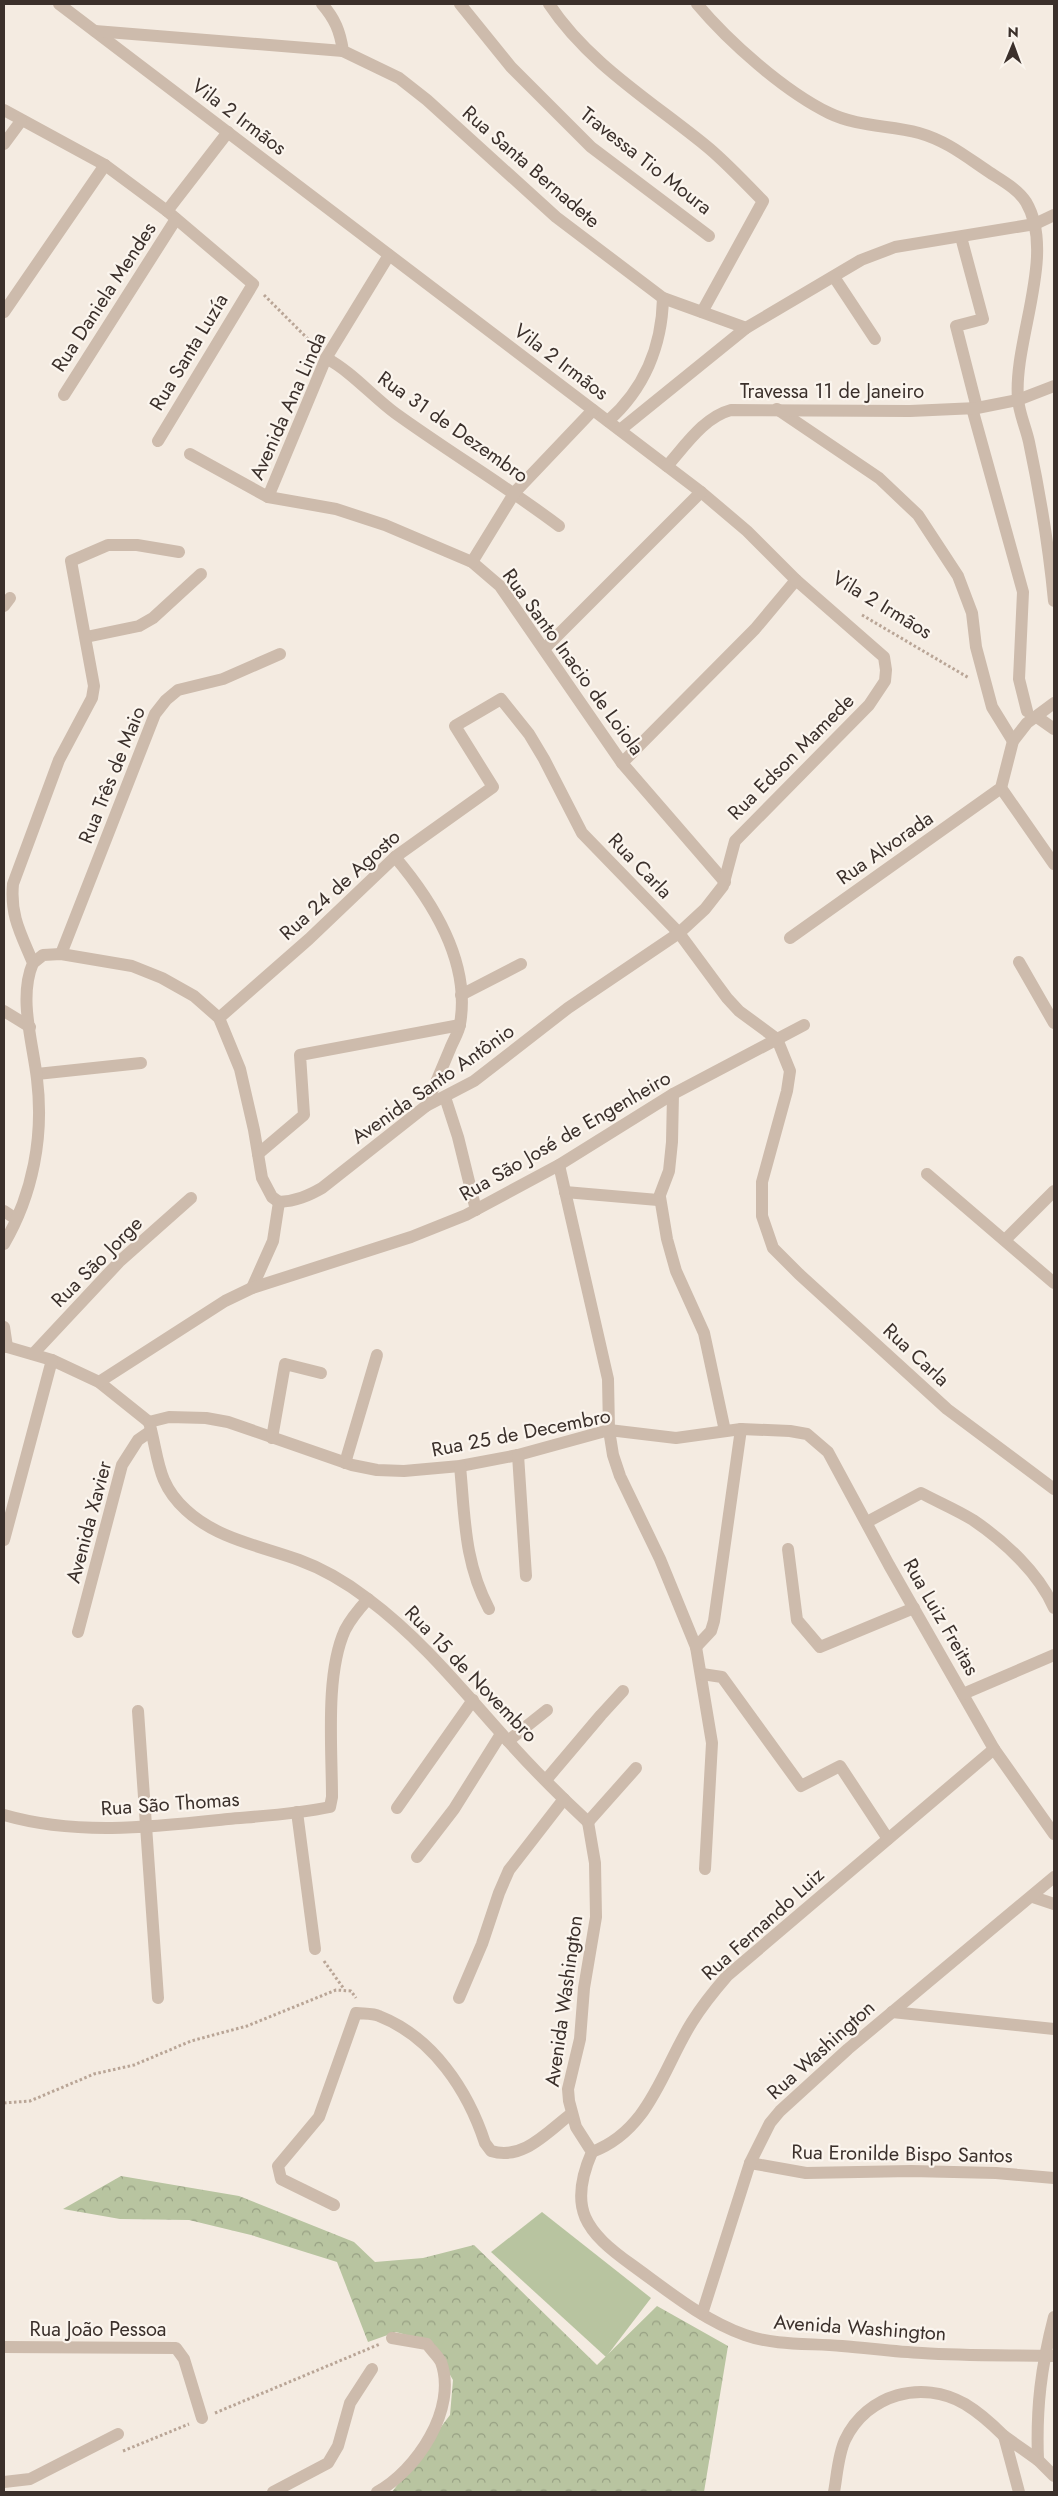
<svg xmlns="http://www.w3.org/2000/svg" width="1058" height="2496" viewBox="0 0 1058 2496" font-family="Jost,sans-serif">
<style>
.forest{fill:url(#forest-crowns)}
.pitch{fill:#b8c4a0}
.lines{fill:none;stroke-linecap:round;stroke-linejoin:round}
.path{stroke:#b9a596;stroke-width:3;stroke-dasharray:2.5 2.5;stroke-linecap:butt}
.minor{stroke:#cdbbac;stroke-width:12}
.labels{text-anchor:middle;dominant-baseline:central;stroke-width:4.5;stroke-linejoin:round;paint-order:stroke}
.street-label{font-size:20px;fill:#3b302b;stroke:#fbf5ee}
</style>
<defs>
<pattern id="forest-crowns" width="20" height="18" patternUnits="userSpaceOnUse" patternTransform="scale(1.25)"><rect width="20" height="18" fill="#b8c4a0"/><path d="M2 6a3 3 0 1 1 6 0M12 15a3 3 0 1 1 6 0" fill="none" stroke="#97a083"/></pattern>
</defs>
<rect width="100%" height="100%" fill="#f4ebe1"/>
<path class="forest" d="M 121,2176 L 239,2196 L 354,2242 L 375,2262 L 423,2258 L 474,2245 L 597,2365 L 657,2306 L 728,2346 L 704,2492 L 392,2492 L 450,2415 L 453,2380 L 431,2342 L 396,2332 L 368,2342 L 337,2262 L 251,2235 L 189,2220 L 120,2219 L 63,2209 Z"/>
<path class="pitch" d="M 542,2212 L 651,2298 L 606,2357 L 491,2252 Z"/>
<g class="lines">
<g class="path">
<path d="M 264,295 L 316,347"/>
<path d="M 862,615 L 969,678"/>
<path d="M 324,1961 L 344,1989"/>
<path d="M 4,2103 L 30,2101 L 94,2074 L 134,2065 L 191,2041 L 247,2026 L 336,1990 L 351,1991 L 356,1998"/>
<path d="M 215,2413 L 380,2344"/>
<path d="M 123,2451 L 189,2424"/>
</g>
<g class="minor">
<path d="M 59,4 L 701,492 L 747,531 L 796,580 L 755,629 L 622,763"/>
<path d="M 322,4 C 335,19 340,31 343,51 L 399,78 L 427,100 L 556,217 L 663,298 L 746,328"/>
<path d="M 460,4 L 511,67 L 591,147 L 709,236"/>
<path d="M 549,4 C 588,63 651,101 705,145 C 725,161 744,182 763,201 L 702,312"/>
<path d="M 697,4 C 729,42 784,91 829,113 C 858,127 889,125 919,133 C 947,141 965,156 989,172 C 1001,180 1018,189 1026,202 C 1057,254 1013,341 1018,399 C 1019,413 1026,428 1029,442 C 1040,494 1049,548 1054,601"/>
<path d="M 95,31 L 343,51"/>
<path d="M 4,110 L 105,165 L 167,211 L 253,284 L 158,441"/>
<path d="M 4,144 L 21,121"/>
<path d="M 167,211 L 228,132"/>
<path d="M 961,237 L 983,319 L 956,326 L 977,408"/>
<path d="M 834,277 L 875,339"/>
<path d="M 4,312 L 105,165"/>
<path d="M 326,358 C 352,372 372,396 395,413 C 449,452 506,486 559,526"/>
<path d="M 64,395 L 176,219"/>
<path d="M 972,408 L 1023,592 L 1019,679 L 1027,711"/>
<path d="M 777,409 L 879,478 L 918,515 L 958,576 L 972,613 L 976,647 L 992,707 L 1013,741"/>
<path d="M 608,421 C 644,389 662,346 663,298"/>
<path d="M 620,430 L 746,328 L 861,260 L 895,247 L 1035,224 L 1054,215"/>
<path d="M 190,454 L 268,497 L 336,509 L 385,525 L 472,562 L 500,586 L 622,763 L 725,882"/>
<path d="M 667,466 C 685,446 704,417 731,410 L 910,411 L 977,408 L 1018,400 L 1054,386"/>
<path d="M 268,497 L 326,358 L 389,255"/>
<path d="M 472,562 L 515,492 L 593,410"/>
<path d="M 4,606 L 10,598"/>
<path d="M 86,637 L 139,626 L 153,618 L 201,574"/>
<path d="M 544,649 L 701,492"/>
<path d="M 1037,717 L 1054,729"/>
<path d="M 1001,788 L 1054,864"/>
<path d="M 395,857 C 433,902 471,962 460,1024 C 459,1032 453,1041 450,1049 C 442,1068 434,1087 426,1106"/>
<path d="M 790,938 L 1001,788 L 1013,741 L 1027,723 L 1054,703"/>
<path d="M 61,954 L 155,714 L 166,700 L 178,690 L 223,679 L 280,654"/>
<path d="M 1019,962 L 1054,1023"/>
<path d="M 33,963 L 43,955 L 61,954 L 132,966 L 162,978 L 194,996 L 219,1018 L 240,1069 L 254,1130 L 262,1178 L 272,1197 L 279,1202"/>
<path d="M 461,995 L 521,964"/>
<path d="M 4,1011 L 30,1027"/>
<path d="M 219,1018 L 309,939 L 395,857 L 493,787 L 455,726 L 501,699 L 529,734 L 544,759 L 582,833 L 679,933 L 727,998 L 739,1011 L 777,1039 L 790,1071 L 787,1091 L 762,1182 L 762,1216 L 773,1248 L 799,1274 L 947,1409 L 1054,1489"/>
<path d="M 37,1074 L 141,1063"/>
<path d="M 445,1097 L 458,1137 L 476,1210"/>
<path d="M 258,1154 L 304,1115 L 300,1055 L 460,1025"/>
<path d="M 559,1165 L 608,1379 L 609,1430 L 613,1455 L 620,1476 L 660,1559 L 696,1647 L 712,1743 L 705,1869"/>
<path d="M 927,1174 L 1054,1283"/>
<path d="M 565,1192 L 658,1200 L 669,1171 L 672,1142 L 673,1094"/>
<path d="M 660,1197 L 667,1239 L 676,1271 L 704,1333 L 725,1431"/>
<path d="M 279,1202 C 296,1201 308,1196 322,1188 L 426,1106 L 474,1081 L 568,1008 L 679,933 L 705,909 L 723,886 L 735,841 L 869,705 L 885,681 L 886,670 L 884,657 L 796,580"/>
<path d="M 4,1211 L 16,1219"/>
<path d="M 1005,1240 L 1054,1191"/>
<path d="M 4,1244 C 33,1194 44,1136 37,1079 C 33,1043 18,998 33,963 C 21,934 10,916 13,884 L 59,760 L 92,698 L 94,686 L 71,561 L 108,545 L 137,545 L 179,552"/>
<path d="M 252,1288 L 273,1241 L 279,1202"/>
<path d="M 4,1327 L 7,1347"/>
<path d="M 4,1346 L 52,1360 L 99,1382 L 149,1422"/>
<path d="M 33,1354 L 120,1261 L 191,1198"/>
<path d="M 99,1382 L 225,1301 L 252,1288 L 411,1237 L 466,1215 L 559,1165 L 673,1094 L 804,1025"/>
<path d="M 149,1422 L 169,1417 L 206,1418 L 228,1422 L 352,1465 L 377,1470 L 404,1471 L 460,1466 L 518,1455 L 609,1430 L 676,1438 L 741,1429 L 790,1431 L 807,1434 L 828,1452 L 889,1565 L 994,1749 L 1054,1834"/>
<path d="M 149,1422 C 159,1457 156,1483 186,1510 C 217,1539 261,1546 299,1560 C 324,1569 347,1583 368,1599 C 419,1637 459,1686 501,1733 C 528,1764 558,1794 588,1822"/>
<path d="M 272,1438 L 285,1364 L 321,1373"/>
<path d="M 518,1455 L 526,1576"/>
<path d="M 345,1463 L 377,1355"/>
<path d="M 460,1466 C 465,1518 464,1562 489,1609"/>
<path d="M 867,1522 L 921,1493 C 938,1502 957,1510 973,1520 C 1004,1541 1039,1573 1054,1608"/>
<path d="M 4,1540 L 52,1360"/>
<path d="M 788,1549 L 797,1620 L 820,1647 L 914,1608"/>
<path d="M 78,1632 L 122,1465 L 138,1440 L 151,1431"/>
<path d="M 696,1647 L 711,1631 L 714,1621 L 741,1429"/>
<path d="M 702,1674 L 722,1677 L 801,1786 L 840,1766 L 888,1839"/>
<path d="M 963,1694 L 1054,1655"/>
<path d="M 138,1711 L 158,1998"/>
<path d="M 508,1741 L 547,1710"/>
<path d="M 546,1780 L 601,1715 L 623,1691"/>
<path d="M 397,1808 L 473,1700"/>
<path d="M 297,1812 L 315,1949"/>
<path d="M 4,1815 C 77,1836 153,1827 228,1819 C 262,1816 297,1814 330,1807 L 332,1797 C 332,1748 325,1674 345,1630 C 351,1618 359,1609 368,1599"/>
<path d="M 588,1822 L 595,1863 L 596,1917 L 584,1988 L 580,2039 L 568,2089 L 569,2101 L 576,2127 L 592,2152 C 567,2209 586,2232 632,2265 C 668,2291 703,2320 745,2335 C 776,2346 810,2343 842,2346 C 869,2348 895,2352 922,2353 C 966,2356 1010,2355 1054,2356"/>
<path d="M 588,1822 L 636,1768"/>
<path d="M 417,1857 L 454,1809 L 501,1734"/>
<path d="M 1033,1897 L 1054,1904"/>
<path d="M 459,1998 L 482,1944 L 499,1893 L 509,1870 L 564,1799"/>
<path d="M 892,2012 L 1054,2029"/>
<path d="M 592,2152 C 650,2130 662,2070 692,2022 C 702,2006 714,1991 727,1976 L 994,1749"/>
<path d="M 750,2163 L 806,2173 L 911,2171 L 996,2173 L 1054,2178"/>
<path d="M 334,2205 L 281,2179 L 278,2166 L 319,2117 L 356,2013 C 363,2014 373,2013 379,2016 C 433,2037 468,2091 485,2143 L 491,2151 C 523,2161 547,2132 571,2114"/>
<path d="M 702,2314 L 750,2163 L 770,2123 L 780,2111 L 848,2049 L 1054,1877"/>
<path d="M 4,2347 L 176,2348 L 184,2359 L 202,2418"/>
<path d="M 1038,2460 C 1036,2408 1041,2367 1054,2317"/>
<path d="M 4,2482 L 30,2479 L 118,2434"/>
<path d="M 273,2492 L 328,2463 L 338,2446 L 350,2403 L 372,2369"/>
<path d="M 377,2492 C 416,2471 458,2409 441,2362 C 438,2356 431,2350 427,2344 L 392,2338"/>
<path d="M 834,2492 C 837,2476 838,2455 845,2440 C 867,2394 922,2379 965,2404 C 980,2413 992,2424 1004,2436"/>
<path d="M 1019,2492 L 1004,2436 L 1038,2460 L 1054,2476"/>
</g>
</g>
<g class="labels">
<g class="street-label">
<text transform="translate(239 117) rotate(37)">Vila 2 Irmãos</text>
<text transform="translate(646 161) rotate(38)">Travessa Tio Moura</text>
<text transform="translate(531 167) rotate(41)">Rua Santa Bernadete</text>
<text transform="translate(104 297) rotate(-57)">Rua Daniela Mendes</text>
<text transform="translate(189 352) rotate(-59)">Rua Santa Luzía</text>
<text transform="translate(561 362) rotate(37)">Vila 2 Irmãos</text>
<text x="832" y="391">Travessa 11 de Janeiro</text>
<text transform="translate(288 406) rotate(-66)">Avenida Ana Linda</text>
<text transform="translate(453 427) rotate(35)">Rua 31 de Dezembro</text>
<text transform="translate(882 605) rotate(31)">Vila 2 Irmãos</text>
<text transform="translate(573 662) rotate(54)">Rua Santo Inacio de Loiola</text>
<text transform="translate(791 757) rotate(-45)">Rua Edson Mamede</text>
<text transform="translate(112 775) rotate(-68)">Rua Três de Maio</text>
<text transform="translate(885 848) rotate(-35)">Rua Alvorada</text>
<text transform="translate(640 866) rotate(46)">Rua Carla</text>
<text transform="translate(340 885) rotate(-42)">Rua 24 de Agosto</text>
<text transform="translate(433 1084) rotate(-35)">Avenida Santo Antônio</text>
<text transform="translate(565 1136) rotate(-30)">Rua São José de Engenheiro</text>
<text transform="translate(97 1262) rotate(-45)">Rua São Jorge</text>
<text transform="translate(916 1355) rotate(43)">Rua Carla</text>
<text transform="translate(521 1433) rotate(-11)">Rua 25 de Decembro</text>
<text transform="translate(89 1522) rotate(-75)">Avenida Xavier</text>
<text transform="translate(941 1617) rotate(60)">Rua Luiz Freitas</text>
<text transform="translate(471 1674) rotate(46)">Rua 15 de Novembro</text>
<text transform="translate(170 1804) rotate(-4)">Rua São Thomas</text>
<text transform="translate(763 1924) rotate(-42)">Rua Fernando Luiz</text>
<text transform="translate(564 2001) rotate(-82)">Avenida Washington</text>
<text transform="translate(821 2050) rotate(-42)">Rua Washington</text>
<text transform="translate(902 2154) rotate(1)">Rua Eronilde Bispo Santos</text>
<text transform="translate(860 2328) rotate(4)">Avenida Washington</text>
<text x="98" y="2329">Rua João Pessoa</text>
</g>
</g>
<rect width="1058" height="2496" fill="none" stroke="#3b302b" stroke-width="10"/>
<g transform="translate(1013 45) rotate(1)" stroke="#fbf5ee" stroke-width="4" paint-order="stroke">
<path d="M0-4L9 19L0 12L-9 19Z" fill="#3b302b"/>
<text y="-8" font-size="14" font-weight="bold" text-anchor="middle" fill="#3b302b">N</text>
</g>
</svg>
